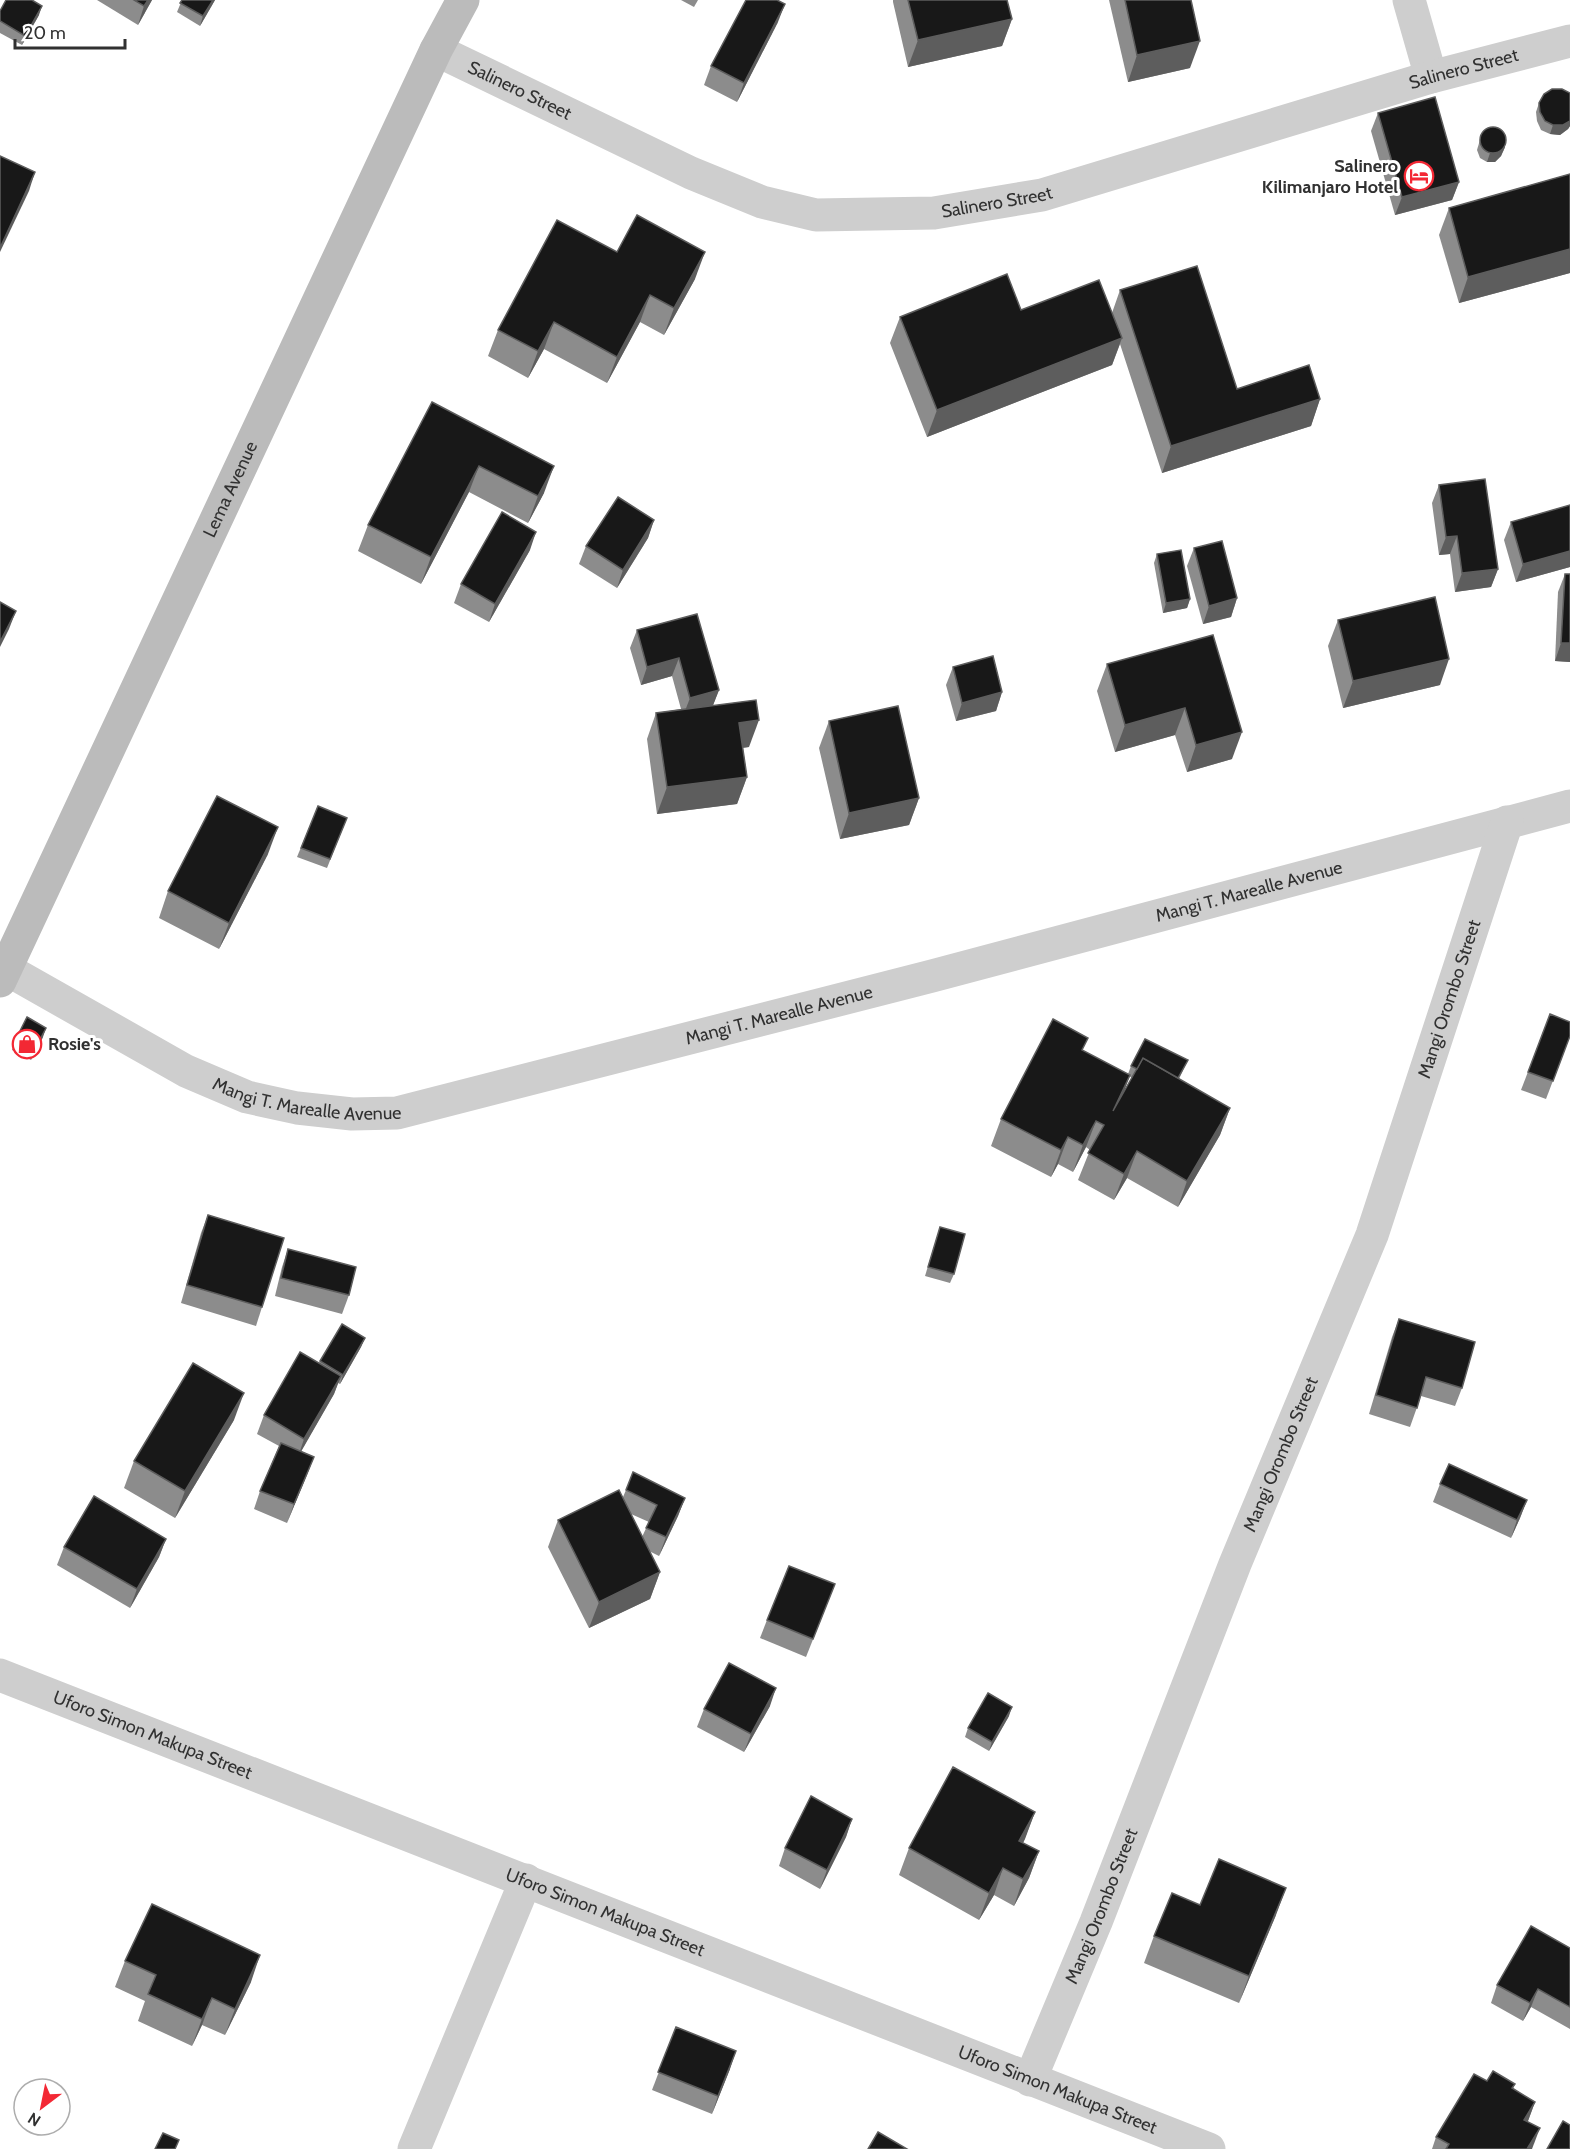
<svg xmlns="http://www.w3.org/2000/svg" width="1570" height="2149" viewBox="0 0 1570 2149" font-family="Cabin,sans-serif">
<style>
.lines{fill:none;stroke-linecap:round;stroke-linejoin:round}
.street{stroke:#cecece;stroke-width:33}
.secondary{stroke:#bbb;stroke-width:33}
.wall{fill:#8c8c8c;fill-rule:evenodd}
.shaded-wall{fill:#5d5d5d}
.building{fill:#181818;stroke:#5d5d5d;stroke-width:1.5}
.labels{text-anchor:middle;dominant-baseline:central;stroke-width:6;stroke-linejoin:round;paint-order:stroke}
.street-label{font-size:18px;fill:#313131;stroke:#fff}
.poi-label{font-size:18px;font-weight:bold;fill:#313131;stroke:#fff;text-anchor:end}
</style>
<rect width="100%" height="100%" fill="#fff"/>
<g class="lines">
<g class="street">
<path d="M 1409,0 L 1431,77"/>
<path id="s1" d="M 436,50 L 691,173 L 762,202 L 816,215 L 934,213 L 1042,195 L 1431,77 L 1570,41"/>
<path id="s2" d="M 6,969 L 186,1071 L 247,1097 L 297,1108 L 352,1114 L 397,1113 L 932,976 L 1570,806"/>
<path id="s3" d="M 0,1675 L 1209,2149"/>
<path id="s4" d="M 1030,2080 L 1096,1922 L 1235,1564 L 1372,1235 L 1507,822"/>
<path d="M 414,2149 L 526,1880"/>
</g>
<path class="secondary" id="s5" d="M 0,981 L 436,50 L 463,0"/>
</g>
<g class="wall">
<path d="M 97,0 L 152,0 L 138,25 Z"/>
<path d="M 182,0 L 215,0 L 200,26 L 177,12 Z"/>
<path d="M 681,0 L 698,0 L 694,7 Z"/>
<path d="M 893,0 L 1007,0 L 1012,19 L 1002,46 L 908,67 L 893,2 Z"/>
<path d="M 1109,0 L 1191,0 L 1190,68 L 1128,82 Z"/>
<path d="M 0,11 L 39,15 L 22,45 L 0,33 Z"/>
<path d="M 778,22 L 737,102 L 704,85 L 711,66 Z"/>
<path d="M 1570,93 L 1570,126 L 1568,129 L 1560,135 L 1550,134 L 1541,130 L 1537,121 L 1536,112 L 1539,103 Z"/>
<path d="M 1378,113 L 1459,182 L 1452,200 L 1395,215 L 1371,131 Z"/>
<path d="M 1482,133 L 1505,147 L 1501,156 L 1495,162 L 1487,162 L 1480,158 L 1477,150 Z"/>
<path d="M 1570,174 L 1570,273 L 1459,303 L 1439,235 L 1449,208 Z"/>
<path d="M 617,252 L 695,279 L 664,335 L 640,322 L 607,383 L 544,349 L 528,378 L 488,356 L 498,330 Z"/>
<path d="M 1120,290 L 1237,389 L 1320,399 L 1311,426 L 1162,473 L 1120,344 L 1112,365 L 927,437 L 890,343 L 900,317 L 1021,310 L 1112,313 Z"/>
<path d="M 432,402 L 544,493 L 528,523 L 469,492 L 421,584 L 358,551 L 368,525 Z"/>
<path d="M 1439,485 L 1498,569 L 1491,587 L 1455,592 L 1450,554 L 1439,555 L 1432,503 Z"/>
<path d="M 1570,505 L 1570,567 L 1516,582 L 1504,540 L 1511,522 Z"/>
<path d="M 654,520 L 648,538 L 617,588 L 579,564 L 586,546 Z"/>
<path d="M 1194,548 L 1237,598 L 1231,617 L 1203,624 L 1187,566 Z"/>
<path d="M 530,550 L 489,622 L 454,603 L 461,584 Z"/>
<path d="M 1157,554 L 1190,599 L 1187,608 L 1163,613 L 1154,563 Z"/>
<path d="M 1565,574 L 1570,574 L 1570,662 L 1555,661 L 1558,592 Z"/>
<path d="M 697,614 L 719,690 L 713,705 L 749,747 L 743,748 L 747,777 L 737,804 L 657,814 L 647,739 L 656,713 L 681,709 L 672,676 L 641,685 L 630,648 L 637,630 Z"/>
<path d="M 1338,620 L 1440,685 L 1343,708 L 1328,646 Z"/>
<path d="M 1213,635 L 1232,759 L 1187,772 L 1175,735 L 1115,752 L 1097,691 L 1107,664 Z"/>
<path d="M 953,667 L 1002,692 L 996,711 L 956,721 L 946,685 Z"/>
<path d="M 829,721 L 919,798 L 909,825 L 840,839 L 819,748 Z"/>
<path d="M 318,806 L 347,818 L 327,868 L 297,857 Z"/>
<path d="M 268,854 L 219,949 L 159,918 L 168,891 Z"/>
<path d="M 1550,1014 L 1570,1036 L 1546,1099 L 1521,1090 Z"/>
<path d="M 43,1037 L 31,1060 L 12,1050 L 15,1041 Z"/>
<path d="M 1083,1051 L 1128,1074 L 1131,1066 L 1188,1060 L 1179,1079 L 1230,1108 L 1220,1135 L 1178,1207 L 1127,1178 L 1114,1200 L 1078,1180 L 1090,1150 L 1086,1147 L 1073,1172 L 1058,1164 L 1051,1177 L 991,1146 L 1001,1119 ZM 1129,1076 L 1132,1078 L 1124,1092 Z"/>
<path d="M 208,1215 L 262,1307 L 256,1326 L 181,1303 L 201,1233 Z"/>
<path d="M 940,1227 L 954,1274 L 950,1283 L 925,1276 Z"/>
<path d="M 288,1249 L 349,1295 L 342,1314 L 275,1296 L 282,1267 Z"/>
<path d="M 1399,1319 L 1462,1388 L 1455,1406 L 1421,1396 L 1410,1427 L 1369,1414 L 1392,1337 Z"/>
<path d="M 365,1338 L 361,1347 L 340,1384 L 338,1383 L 334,1394 L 301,1451 L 314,1457 L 287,1523 L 254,1509 L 260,1491 L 279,1446 L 257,1434 L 264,1415 L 319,1363 L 320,1361 Z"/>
<path d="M 234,1420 L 175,1518 L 124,1488 L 134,1461 Z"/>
<path d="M 1440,1484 L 1527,1500 L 1520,1518 L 1511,1538 L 1433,1502 Z"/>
<path d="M 626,1490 L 685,1498 L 678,1516 L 659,1556 L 649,1551 L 660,1572 L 650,1599 L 589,1628 L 548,1547 L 558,1520 L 623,1497 ZM 631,1514 L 649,1522 L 642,1537 Z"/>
<path d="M 166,1539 L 159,1557 L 130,1608 L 57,1565 L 64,1547 Z"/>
<path d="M 835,1584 L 806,1657 L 760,1638 L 767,1620 Z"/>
<path d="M 770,1706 L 744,1752 L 697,1727 L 704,1709 Z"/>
<path d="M 1009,1716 L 989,1751 L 965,1737 L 968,1728 Z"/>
<path d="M 1035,1812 L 1023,1843 L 1039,1851 L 1029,1878 L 1014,1906 L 994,1895 L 979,1920 L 899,1875 L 909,1848 Z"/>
<path d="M 852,1819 L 846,1837 L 820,1889 L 779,1866 L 785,1848 Z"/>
<path d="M 1200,1905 L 1276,1915 L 1239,2003 L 1144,1963 L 1154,1936 Z"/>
<path d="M 1570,1948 L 1570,2029 L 1531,2007 L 1523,2021 L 1491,2003 L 1497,1985 Z"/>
<path d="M 125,1961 L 251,1982 L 225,2035 L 202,2025 L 192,2046 L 138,2021 L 145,2001 L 115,1987 Z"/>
<path d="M 676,2027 L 730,2069 L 712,2114 L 652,2090 Z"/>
<path d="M 1487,2081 L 1515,2084 L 1513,2089 L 1535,2102 L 1528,2121 L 1532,2149 L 1432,2149 L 1436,2137 Z"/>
</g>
<g class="shaded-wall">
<path d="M 148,0 L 152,0 L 138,25 L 144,6 Z"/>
<path d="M 213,0 L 215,0 L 200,26 L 203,16 Z"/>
<path d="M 785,4 L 778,22 L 737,102 L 744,83 Z"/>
<path d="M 42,6 L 39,15 L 22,45 L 25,36 Z"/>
<path d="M 1012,19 L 1002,46 L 908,67 L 918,40 Z"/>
<path d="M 1200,41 L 1190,68 L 1128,82 L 1137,55 Z"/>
<path d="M 1570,121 L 1570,126 L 1568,129 L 1560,135 L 1550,134 L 1553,125 Z"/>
<path d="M 1505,147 L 1501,156 L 1495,162 L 1487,162 L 1490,153 Z"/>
<path d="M 35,172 L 29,191 L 0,252 L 0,248 Z"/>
<path d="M 1459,182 L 1452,200 L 1395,215 L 1402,197 Z"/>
<path d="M 1570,249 L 1570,273 L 1459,303 L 1468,277 Z"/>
<path d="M 705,252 L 695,279 L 664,335 L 674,308 Z"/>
<path d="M 650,295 L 640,322 L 607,383 L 617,357 Z"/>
<path d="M 554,322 L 544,349 L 528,378 L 538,351 Z"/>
<path d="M 1122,338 L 1112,365 L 927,437 L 937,410 Z"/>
<path d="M 1320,399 L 1311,426 L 1162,473 L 1171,446 Z"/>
<path d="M 479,466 L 469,492 L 421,584 L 431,557 Z"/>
<path d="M 554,466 L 544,493 L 528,523 L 538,496 Z"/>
<path d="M 654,520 L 648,538 L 617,588 L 623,570 Z"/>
<path d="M 536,532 L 530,550 L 489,622 L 495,604 Z"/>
<path d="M 1457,536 L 1450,554 L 1439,555 L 1446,537 Z"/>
<path d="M 1570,551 L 1570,567 L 1516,582 L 1523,564 Z"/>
<path d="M 1498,569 L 1491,587 L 1455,592 L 1462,573 Z"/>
<path d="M 1237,598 L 1231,617 L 1203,624 L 1209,606 Z"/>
<path d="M 1190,599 L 1187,608 L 1163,613 L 1166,603 Z"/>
<path d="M 16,611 L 9,629 L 0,647 L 0,642 Z"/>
<path d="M 1561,643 L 1570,643 L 1570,662 L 1555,661 Z"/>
<path d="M 679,658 L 672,676 L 641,685 L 647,667 Z"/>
<path d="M 1449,659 L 1440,685 L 1343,708 L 1353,681 Z"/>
<path d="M 719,690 L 712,708 L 683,716 L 690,698 Z"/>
<path d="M 1002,692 L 996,711 L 956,721 L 962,703 Z"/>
<path d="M 1185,708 L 1175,735 L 1115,752 L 1125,725 Z"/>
<path d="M 759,720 L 749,747 L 730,749 L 739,723 Z"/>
<path d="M 1242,732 L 1232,759 L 1187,772 L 1196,745 Z"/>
<path d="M 747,777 L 737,804 L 657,814 L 667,787 Z"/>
<path d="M 919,798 L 909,825 L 840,839 L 849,813 Z"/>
<path d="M 278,827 L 268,854 L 219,949 L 229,923 Z"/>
<path d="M 46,1028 L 43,1037 L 31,1060 L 34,1051 Z"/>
<path d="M 1130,1075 L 1120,1102 L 1113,1111 Z"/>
<path d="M 1230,1108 L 1220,1135 L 1178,1207 L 1187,1181 Z"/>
<path d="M 1096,1121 L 1086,1147 L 1073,1172 L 1083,1145 Z"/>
<path d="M 1068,1137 L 1058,1164 L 1051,1177 L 1061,1150 Z"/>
<path d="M 1137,1151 L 1127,1178 L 1114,1200 L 1124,1174 Z"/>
<path d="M 365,1338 L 361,1347 L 340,1384 L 343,1375 Z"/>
<path d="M 341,1376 L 334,1394 L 298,1457 L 304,1439 Z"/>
<path d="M 244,1393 L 234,1420 L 175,1518 L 185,1491 Z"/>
<path d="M 314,1457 L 307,1475 L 287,1523 L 294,1504 Z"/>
<path d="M 685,1498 L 678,1516 L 659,1556 L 666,1537 Z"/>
<path d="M 1527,1500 L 1520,1518 L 1511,1538 L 1517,1520 Z"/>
<path d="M 166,1539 L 159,1557 L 130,1608 L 137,1589 Z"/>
<path d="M 660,1572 L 650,1599 L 589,1628 L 599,1602 Z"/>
<path d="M 776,1688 L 770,1706 L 744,1752 L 751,1734 Z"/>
<path d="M 1012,1707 L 1009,1716 L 989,1751 L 992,1742 Z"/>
<path d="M 1035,1812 L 1025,1839 L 1010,1868 L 1019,1841 Z"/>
<path d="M 852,1819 L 846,1837 L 820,1889 L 827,1870 Z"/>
<path d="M 1039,1851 L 1029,1878 L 1014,1906 L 1023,1879 Z"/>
<path d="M 1003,1868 L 994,1895 L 979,1920 L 989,1893 Z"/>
<path d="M 1286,1888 L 1276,1915 L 1239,2003 L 1249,1976 Z"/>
<path d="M 260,1955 L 251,1982 L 225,2035 L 235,2009 Z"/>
<path d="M 1538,1989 L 1531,2007 L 1523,2021 L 1530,2003 Z"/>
<path d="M 212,1998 L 202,2025 L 192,2046 L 202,2019 Z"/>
<path d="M 736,2051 L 730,2069 L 712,2114 L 718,2096 Z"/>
<path d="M 1535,2102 L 1525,2129 L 1524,2120 Z"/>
<path d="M 1540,2128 L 1532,2149 L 1527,2149 Z"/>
</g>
<g class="building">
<path d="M 6,0 L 32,0 L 42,6 L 25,36 L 0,21 L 0,11 Z"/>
<path d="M 134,0 L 148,0 L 144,6 Z"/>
<path d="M 182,0 L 213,0 L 203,16 L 180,3 Z"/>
<path d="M 746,0 L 777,0 L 785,4 L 744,83 L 711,66 Z"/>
<path d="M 908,0 L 1007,0 L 1012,19 L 918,40 Z"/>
<path d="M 1125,0 L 1191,0 L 1200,41 L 1137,55 Z"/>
<path d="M 1552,89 L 1562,89 L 1570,93 L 1570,121 L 1563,125 L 1553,125 L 1545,121 L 1540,112 L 1539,103 L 1544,94 Z"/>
<path d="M 1435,97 L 1459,182 L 1402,197 L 1378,113 Z"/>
<circle cx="1493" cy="140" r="13"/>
<path d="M 0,156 L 35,172 L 0,248 Z"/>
<path d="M 1570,174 L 1570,249 L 1468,277 L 1449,208 Z"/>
<path d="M 637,215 L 705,252 L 674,308 L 650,295 L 617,357 L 554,322 L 538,351 L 498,330 L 557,220 L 617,252 Z"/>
<path d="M 1197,266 L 1237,389 L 1309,365 L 1320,399 L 1171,446 L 1120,290 Z"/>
<path d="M 1007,274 L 1021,310 L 1099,280 L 1122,338 L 937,410 L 900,317 Z"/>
<path d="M 432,402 L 554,466 L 538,496 L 479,466 L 431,557 L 368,525 Z"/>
<path d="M 1485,479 L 1498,569 L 1462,573 L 1457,536 L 1446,537 L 1439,485 Z"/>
<path d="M 618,497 L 654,520 L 623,570 L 586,546 Z"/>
<path d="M 1570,505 L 1570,551 L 1523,564 L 1511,522 Z"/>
<path d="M 502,512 L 536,532 L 495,604 L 461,584 Z"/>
<path d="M 1222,541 L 1237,598 L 1209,606 L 1194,548 Z"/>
<path d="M 1181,550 L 1190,599 L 1166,603 L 1157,554 Z"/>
<path d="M 1565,574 L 1570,574 L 1570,643 L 1561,643 Z"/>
<path d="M 1435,597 L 1449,659 L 1353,681 L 1338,620 Z"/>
<path d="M 0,602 L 16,611 L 0,642 Z"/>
<path d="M 697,614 L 719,690 L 690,698 L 679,658 L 647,667 L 637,630 Z"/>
<path d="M 1213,635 L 1242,732 L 1196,745 L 1185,708 L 1125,725 L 1107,664 Z"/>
<path d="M 993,656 L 1002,692 L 962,703 L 953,667 Z"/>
<path d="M 756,700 L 759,720 L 739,723 L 747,777 L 667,787 L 656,713 Z"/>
<path d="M 898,706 L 919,798 L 849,813 L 829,721 Z"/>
<path d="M 217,796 L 278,827 L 229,923 L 168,891 Z"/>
<path d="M 318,806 L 347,818 L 330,859 L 301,848 Z"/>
<path d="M 1550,1014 L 1570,1022 L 1570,1036 L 1553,1081 L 1528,1072 Z"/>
<path d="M 27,1017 L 46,1028 L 34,1051 L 15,1041 Z"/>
<path d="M 1053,1019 L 1088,1038 L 1082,1050 L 1130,1075 L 1113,1111 L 1143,1058 L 1230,1108 L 1187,1181 L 1137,1151 L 1124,1174 L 1088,1153 L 1104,1125 L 1096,1121 L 1083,1145 L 1068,1137 L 1061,1150 L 1001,1119 Z"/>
<path d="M 1145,1039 L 1188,1060 L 1178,1078 L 1143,1058 L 1137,1069 L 1131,1066 Z"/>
<path d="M 208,1215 L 284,1238 L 262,1307 L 187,1285 Z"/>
<path d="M 940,1227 L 965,1234 L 954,1274 L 928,1267 Z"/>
<path d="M 288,1249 L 356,1267 L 349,1295 L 281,1278 Z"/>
<path d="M 1399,1319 L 1475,1342 L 1462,1388 L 1426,1377 L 1417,1408 L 1376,1395 Z"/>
<path d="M 342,1324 L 365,1338 L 343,1375 L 320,1361 Z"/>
<path d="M 300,1352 L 341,1376 L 304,1439 L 264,1415 Z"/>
<path d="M 193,1363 L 244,1393 L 185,1491 L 134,1461 Z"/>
<path d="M 281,1443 L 314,1457 L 294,1504 L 260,1491 Z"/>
<path d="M 1449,1464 L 1527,1500 L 1517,1520 L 1440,1484 Z"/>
<path d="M 633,1472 L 685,1498 L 666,1537 L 646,1528 L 657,1505 L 626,1490 Z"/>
<path d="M 619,1490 L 660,1572 L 599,1602 L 558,1520 Z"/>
<path d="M 94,1496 L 166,1539 L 137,1589 L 64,1547 Z"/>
<path d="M 789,1566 L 835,1584 L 813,1639 L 767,1620 Z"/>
<path d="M 729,1663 L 776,1688 L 751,1734 L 704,1709 Z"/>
<path d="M 988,1693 L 1012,1707 L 992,1742 L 968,1728 Z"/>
<path d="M 953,1767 L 1035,1812 L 1019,1841 L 1039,1851 L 1023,1879 L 1003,1868 L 989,1893 L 909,1848 Z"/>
<path d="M 811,1796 L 852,1819 L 827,1870 L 785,1848 Z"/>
<path d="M 1219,1859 L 1286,1888 L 1249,1976 L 1154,1936 L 1172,1893 L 1200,1905 Z"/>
<path d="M 152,1904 L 260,1955 L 235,2009 L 212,1998 L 202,2019 L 148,1994 L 156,1975 L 125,1961 Z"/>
<path d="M 1531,1926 L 1570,1948 L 1570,2007 L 1538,1989 L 1530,2003 L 1497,1985 Z"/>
<path d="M 676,2027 L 736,2051 L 718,2096 L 658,2072 Z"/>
<path d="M 1493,2071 L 1515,2084 L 1512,2088 L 1535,2102 L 1524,2120 L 1540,2128 L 1527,2149 L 1446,2149 L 1449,2144 L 1436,2137 L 1474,2074 L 1487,2081 Z"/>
<path d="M 1563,2121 L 1570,2125 L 1570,2149 L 1547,2149 Z"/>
<path d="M 878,2132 L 907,2149 L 868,2149 Z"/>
<path d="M 163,2133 L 179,2140 L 175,2149 L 155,2149 Z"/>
</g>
<defs>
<g id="hotel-ring" transform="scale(1.5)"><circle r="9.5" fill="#fff" stroke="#f32834" stroke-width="1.5"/><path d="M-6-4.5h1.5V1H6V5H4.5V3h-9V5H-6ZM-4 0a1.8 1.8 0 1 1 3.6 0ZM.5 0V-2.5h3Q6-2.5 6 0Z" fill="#f32834"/></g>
<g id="shop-ring" transform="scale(1.5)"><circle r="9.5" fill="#fff" stroke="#f32834" stroke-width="1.5"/><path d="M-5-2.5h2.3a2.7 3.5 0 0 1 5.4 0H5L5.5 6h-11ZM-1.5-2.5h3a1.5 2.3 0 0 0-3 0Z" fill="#f32834"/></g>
</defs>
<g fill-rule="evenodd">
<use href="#hotel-ring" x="1419" y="176"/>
<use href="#shop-ring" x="27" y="1044"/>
</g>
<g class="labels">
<g class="street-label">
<text stroke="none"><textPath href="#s1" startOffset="1083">Salinero Street</textPath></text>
<text stroke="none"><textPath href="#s1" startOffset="93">Salinero Street</textPath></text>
<text stroke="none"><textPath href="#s1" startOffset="597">Salinero Street</textPath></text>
<text stroke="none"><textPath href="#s5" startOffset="543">Lema Avenue</textPath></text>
<text stroke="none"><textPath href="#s2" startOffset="1305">Mangi T. Marealle Avenue</textPath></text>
<text stroke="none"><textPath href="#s4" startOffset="1160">Mangi Orombo Street</textPath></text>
<text stroke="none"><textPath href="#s2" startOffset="819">Mangi T. Marealle Avenue</textPath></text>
<text stroke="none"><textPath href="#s2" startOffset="333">Mangi T. Marealle Avenue</textPath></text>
<text stroke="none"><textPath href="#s4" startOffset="674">Mangi Orombo Street</textPath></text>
<text stroke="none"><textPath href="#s3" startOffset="164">Uforo Simon Makupa Street</textPath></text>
<text stroke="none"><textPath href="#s4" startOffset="188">Mangi Orombo Street</textPath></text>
<text stroke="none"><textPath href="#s3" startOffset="650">Uforo Simon Makupa Street</textPath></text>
<text stroke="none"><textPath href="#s3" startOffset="1136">Uforo Simon Makupa Street</textPath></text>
</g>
<g class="poi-label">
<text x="1398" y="166">Salinero<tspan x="1398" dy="21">Kilimanjaro Hotel</tspan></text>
<text x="48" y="1044" text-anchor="start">Rosie's</text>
</g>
</g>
<g transform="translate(42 2107) rotate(212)"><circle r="28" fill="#ffffff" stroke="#adadad" stroke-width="1.5"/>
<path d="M0-4.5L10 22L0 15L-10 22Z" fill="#f32834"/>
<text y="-9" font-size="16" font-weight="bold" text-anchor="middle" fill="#313131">N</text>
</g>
<path d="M15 39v9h110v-9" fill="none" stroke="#313131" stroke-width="3"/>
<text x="24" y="39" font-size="18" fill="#313131" stroke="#ffffff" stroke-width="4.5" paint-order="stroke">20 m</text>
</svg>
